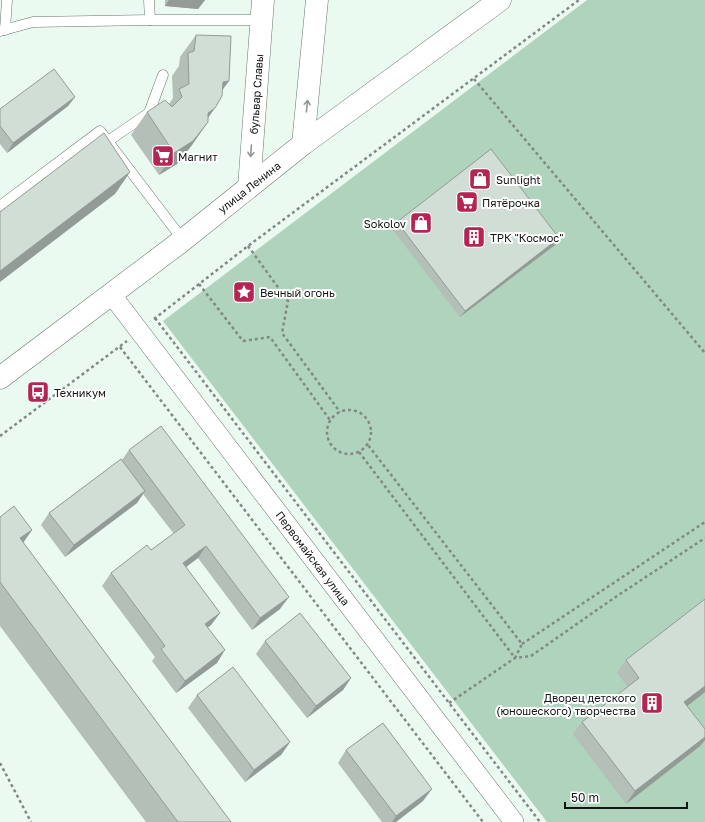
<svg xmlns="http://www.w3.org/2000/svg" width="705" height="822" viewBox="0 0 705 822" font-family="'Golos Text',sans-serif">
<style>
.green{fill:#afd3bd}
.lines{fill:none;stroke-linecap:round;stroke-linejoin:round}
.lane-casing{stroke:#68756d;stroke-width:11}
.street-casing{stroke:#68756d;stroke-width:20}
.secondary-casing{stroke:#68756d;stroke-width:23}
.path{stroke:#808a84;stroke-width:2.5;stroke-dasharray:3 3;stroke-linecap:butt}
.lane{stroke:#fff;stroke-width:10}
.street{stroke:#fff;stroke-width:19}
.secondary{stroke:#fff;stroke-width:22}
.wall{fill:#b3bfb7}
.shaded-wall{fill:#929b95}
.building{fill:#d0ded5;stroke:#929b95}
.oneway{stroke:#939694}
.labels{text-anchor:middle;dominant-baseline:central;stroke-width:4;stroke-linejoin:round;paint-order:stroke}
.street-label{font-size:11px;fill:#101512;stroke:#fff}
.poi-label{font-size:11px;fill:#101512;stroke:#fff;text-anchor:start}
</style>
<rect width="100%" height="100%" fill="#ebfaf1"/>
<path class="green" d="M 587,0 L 705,0 L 705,822 L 547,822 L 163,321 Z"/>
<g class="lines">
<g class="lane-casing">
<g id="lane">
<path d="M 149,0 L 150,20 L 262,20"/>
<path d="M 5,30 L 7,0"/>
<path d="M 0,31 L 33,22 L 150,20"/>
<path d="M 108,141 L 149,113 L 163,75"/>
<path d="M 0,206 L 100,131 L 183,240"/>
</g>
</g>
<g class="street-casing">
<path id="street" d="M 111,294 L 514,822"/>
</g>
<g class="secondary-casing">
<g id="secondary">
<path d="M 303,144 L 317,0"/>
<path d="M 249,187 L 263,0"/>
<path d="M 0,378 L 183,240 L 303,144 L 500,0"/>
</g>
</g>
<g class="path">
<path d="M 474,79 L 705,353"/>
<path d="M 248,246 L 288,301 L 282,333 L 340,412"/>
<path d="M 199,284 L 243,341 L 270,337 L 330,420"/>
<path d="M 155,318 L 540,822"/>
<path d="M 154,319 L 248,246 L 579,0"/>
<path d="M 120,347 L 483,822"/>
<circle cx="349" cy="432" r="22"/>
<path d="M 0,436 L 127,341"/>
<path d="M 359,452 L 515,658 L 522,644 L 368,445"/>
<path d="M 522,644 L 705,522"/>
<path d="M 449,703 L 515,658 L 531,656 L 614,598 L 705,538"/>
<path d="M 0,763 L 31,822"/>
</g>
<use href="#lane" class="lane"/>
<use href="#street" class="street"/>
<use href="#secondary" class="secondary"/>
</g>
<g class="wall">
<path d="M 165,0 L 205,0 L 198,9 L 165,6 Z"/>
<path d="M 196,35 L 222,90 L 208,117 L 192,145 L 177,164 L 159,175 L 131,135 L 147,112 L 169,104 L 173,98 L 172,76 L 179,66 L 180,57 Z"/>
<path d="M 75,97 L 68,106 L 7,153 L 0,144 L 0,109 Z"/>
<path d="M 397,222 L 555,245 L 460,317 L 392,229 Z"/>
<path d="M 129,450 L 280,609 L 252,630 L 198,558 L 186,567 L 220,613 L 211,625 L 208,627 L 217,663 L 176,693 L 152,661 L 155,657 L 102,586 L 111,573 L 151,550 L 174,534 L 143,494 L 137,503 L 65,557 L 41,525 L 49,513 L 122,460 Z"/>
<path d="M 0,517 L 32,530 L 23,542 L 231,822 L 146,822 L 0,626 Z"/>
<path d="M 705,599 L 705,692 L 687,706 L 705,729 L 705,740 L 700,746 L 626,804 L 573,734 L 582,722 L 628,687 L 617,673 L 626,660 Z"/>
<path d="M 265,641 L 351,678 L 343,690 L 307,718 L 256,654 Z"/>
<path d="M 197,695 L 290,742 L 281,755 L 245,782 L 188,708 Z"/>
<path d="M 346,750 L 423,801 L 396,822 L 382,822 L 338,763 Z"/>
</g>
<g class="shaded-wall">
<path d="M 169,0 L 205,0 L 198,9 L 165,6 Z"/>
<path d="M 229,81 L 213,103 L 223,82 Z"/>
<path d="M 75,97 L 68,106 L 7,153 L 13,143 Z"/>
<path d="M 215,108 L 199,131 L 208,113 Z"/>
<path d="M 208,122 L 192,145 L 177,164 L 159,175 L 174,153 Z"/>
<path d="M 130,172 L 115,194 L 0,282 L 0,271 Z"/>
<path d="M 559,238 L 555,245 L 460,317 L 465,311 Z"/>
<path d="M 145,491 L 137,503 L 65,557 L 74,545 Z"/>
<path d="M 32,530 L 16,553 L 20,538 Z"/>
<path d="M 206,546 L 198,558 L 174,576 L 183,563 Z"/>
<path d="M 289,597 L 280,609 L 252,630 L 260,618 Z"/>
<path d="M 220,613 L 211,625 L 197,636 L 205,624 Z"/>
<path d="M 225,650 L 217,663 L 176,693 L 185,681 Z"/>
<path d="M 351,678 L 343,690 L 307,718 L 316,706 Z"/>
<path d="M 705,686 L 705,692 L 676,715 L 684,702 Z"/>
<path d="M 705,737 L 705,740 L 700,746 L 626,804 L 635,791 Z"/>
<path d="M 290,742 L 281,755 L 245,782 L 254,770 Z"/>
<path d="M 432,789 L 423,801 L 396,822 L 392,822 L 396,816 Z"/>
</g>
<g class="building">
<path d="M 196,35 L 231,36 L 229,81 L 223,82 L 222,96 L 215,108 L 208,113 L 208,122 L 193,141 L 174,153 L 147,112 L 165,100 L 172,107 L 182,97 L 179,89 L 189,84 L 188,53 L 194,51 Z"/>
<path d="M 54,69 L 75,97 L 13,143 L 0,126 L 0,109 Z"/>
<path d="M 104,133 L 130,172 L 0,271 L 0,212 Z"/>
<path d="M 491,149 L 559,238 L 465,311 L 397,222 Z"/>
<path d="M 161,426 L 289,597 L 260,618 L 206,546 L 183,563 L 220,613 L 205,624 L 225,650 L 185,681 L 161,649 L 165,646 L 111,573 L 147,545 L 151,550 L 185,525 L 129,450 Z"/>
<path d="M 121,459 L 145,491 L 74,545 L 49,513 Z"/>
<path d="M 14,506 L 32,530 L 20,538 L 231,822 L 178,822 L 0,582 L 0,517 Z"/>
<path d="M 705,599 L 705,686 L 684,702 L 705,729 L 705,737 L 635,791 L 582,722 L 639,678 L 626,660 Z"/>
<path d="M 300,613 L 351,678 L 316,706 L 265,641 Z"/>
<path d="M 233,667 L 290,742 L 254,770 L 197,695 Z"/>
<path d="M 383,723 L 432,789 L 396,816 L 346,750 Z"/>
</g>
<defs><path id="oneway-shaft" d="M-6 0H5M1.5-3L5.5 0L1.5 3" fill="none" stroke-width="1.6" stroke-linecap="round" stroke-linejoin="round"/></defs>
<g class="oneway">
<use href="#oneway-shaft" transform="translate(307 106) rotate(-84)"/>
<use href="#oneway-shaft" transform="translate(251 151) rotate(94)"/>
</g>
<defs>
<g id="supermarket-square" transform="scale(1.15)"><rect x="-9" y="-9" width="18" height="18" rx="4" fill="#b52553" stroke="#fff"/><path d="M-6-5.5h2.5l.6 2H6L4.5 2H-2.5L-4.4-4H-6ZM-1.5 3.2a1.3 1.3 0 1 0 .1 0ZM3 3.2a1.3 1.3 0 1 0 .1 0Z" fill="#fff"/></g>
<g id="shop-square" transform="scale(1.15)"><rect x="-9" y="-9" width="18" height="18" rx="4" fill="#b52553" stroke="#fff"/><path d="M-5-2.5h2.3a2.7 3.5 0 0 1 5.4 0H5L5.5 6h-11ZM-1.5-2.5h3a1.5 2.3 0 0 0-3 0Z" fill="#fff"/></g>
<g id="building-square" transform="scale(1.15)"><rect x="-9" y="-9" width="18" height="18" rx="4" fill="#b52553" stroke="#fff"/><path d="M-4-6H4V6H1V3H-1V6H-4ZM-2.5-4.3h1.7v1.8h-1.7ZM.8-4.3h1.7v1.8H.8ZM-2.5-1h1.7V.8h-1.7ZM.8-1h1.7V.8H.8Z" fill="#fff"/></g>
<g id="sight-square" transform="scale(1.15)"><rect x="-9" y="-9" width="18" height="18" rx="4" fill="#b52553" stroke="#fff"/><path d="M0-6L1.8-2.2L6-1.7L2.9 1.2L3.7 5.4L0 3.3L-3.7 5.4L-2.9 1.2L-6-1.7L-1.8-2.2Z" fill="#fff"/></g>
<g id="bus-square" transform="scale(1.15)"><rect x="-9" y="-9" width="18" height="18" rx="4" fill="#b52553" stroke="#fff"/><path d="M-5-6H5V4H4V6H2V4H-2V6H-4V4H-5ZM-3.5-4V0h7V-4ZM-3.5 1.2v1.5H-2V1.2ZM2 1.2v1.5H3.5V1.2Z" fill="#fff"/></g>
</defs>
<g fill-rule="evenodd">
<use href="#supermarket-square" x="163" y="156"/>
<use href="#shop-square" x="480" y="179"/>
<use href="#supermarket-square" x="467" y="202"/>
<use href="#shop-square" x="421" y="223"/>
<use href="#building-square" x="474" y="237"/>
<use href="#sight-square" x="244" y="292"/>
<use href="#bus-square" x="38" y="392"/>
<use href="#building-square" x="652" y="703"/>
</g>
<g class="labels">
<g class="street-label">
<text transform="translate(256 94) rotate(-86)">бульвар Славы</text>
<text transform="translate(249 187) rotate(-38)">улица Ленина</text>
<text transform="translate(313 558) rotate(53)">Первомайская улица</text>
</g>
<g class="poi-label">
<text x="178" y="156">Магнит</text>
<text x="496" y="179">Sunlight</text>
<text x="482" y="202">Пятёрочка</text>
<text x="406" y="223" text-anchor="end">Sokolov</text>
<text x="490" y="237">ТРК "Космос"</text>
<text x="260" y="292">Вечный огонь</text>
<text x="54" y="392">Техникум</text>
<text x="636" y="697" text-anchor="end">Дворец детского<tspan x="636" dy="13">(юношеского) творчества</tspan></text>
</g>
</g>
<path d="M565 802v6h122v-6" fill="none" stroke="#101512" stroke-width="2"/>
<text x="571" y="802" font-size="12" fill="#101512" stroke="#ffffff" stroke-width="3" paint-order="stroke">50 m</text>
</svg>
